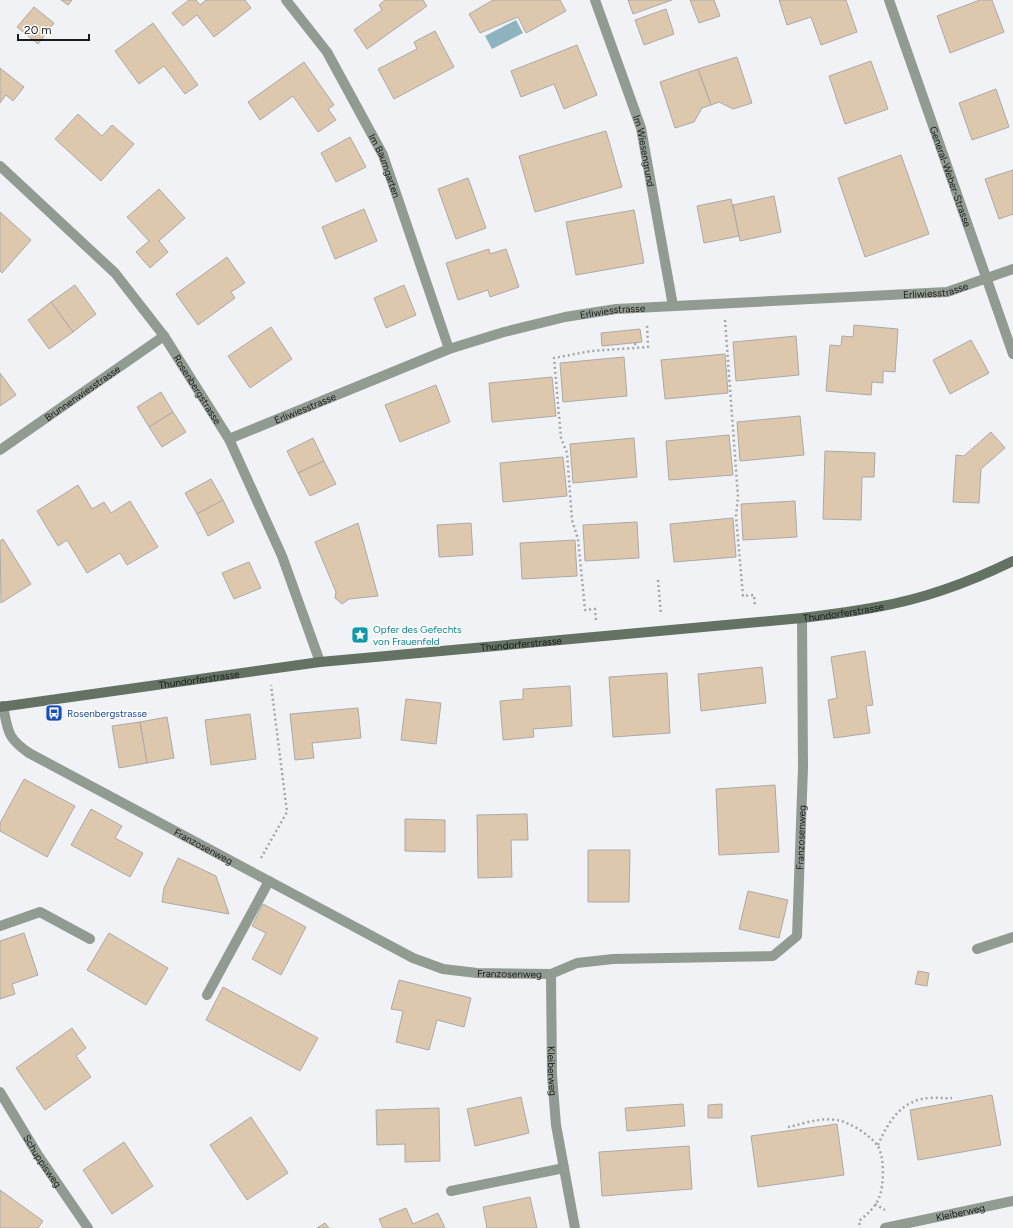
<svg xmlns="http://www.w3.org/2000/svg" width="1013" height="1228" viewBox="0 0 1013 1228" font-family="Figtree,sans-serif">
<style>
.water{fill:#8db3be}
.building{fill:#ddc8ad;stroke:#aca9a6}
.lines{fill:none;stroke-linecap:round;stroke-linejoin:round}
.path{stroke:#a4a5a9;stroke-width:2.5;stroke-dasharray:2 3;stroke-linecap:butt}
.lane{stroke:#919b91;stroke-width:10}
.street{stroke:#919b91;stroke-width:10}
.secondary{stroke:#637263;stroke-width:10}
.labels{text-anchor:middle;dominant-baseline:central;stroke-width:3;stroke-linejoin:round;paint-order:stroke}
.street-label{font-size:10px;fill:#1b1c1e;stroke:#fff}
.culture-label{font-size:10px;fill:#0d838f;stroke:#fff;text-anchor:start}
.transit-label{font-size:10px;fill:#164399;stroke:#fff;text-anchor:start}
</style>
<rect width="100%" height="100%" fill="#f0f2f6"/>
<path class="water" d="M 516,20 L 523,33 L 492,49 L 485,36 Z"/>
<g class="building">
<path d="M 61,0 L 72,0 L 68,5 Z"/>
<path d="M 189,0 L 196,0 L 200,5 L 206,0 L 245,0 L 251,8 L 214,37 L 197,15 L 183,26 L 172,13 Z"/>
<path d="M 385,0 L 423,0 L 427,6 L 367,49 L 354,30 L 382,10 L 379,5 Z"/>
<path d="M 493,0 L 560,0 L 566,11 L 526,33 L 518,17 L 480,33 L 469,14 Z"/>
<path d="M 628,0 L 672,0 L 633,14 Z"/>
<path d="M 690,0 L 714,0 L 720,16 L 699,23 Z"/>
<path d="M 779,0 L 846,0 L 857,32 L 821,45 L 811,17 L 787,25 Z"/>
<path d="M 980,0 L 992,0 L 1004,32 L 950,53 L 937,16 Z"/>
<path d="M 34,7 L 54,23 L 38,44 L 17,27 Z"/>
<path d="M 666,9 L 674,34 L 644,45 L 635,20 Z"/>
<path d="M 153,23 L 198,85 L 185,94 L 164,66 L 139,84 L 115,51 Z"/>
<path d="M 435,31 L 454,67 L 394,99 L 378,69 L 417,49 L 414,42 Z"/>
<path d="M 577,45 L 597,95 L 564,109 L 554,84 L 521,97 L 511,71 Z"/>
<path d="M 737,57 L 752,103 L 733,109 L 719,102 L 711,105 L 698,69 Z"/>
<path d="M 871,61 L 888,109 L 845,124 L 829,76 Z"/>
<path d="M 304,62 L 334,105 L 328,109 L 336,120 L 318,132 L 293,96 L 260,120 L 248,102 Z"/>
<path d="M 0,68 L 24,87 L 13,101 L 6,95 L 0,103 Z"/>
<path d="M 698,69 L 711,105 L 702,108 L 694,122 L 675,128 L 660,82 Z"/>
<path d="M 996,89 L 1009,127 L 972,140 L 959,103 Z"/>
<path d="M 78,114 L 102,136 L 112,125 L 134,144 L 101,181 L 55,139 Z"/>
<path d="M 606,131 L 622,187 L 535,212 L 519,156 Z"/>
<path d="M 350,137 L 366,167 L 336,182 L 321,153 Z"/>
<path d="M 901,155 L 929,234 L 865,257 L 838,178 Z"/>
<path d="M 1013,170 L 1013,214 L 999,219 L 985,179 Z"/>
<path d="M 468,178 L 486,228 L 456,239 L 438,189 Z"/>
<path d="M 159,189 L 185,218 L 159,241 L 168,252 L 150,268 L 136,252 L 149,241 L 127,217 Z"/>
<path d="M 774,196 L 781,232 L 740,241 L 733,205 Z"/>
<path d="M 731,199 L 739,236 L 704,243 L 697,206 Z"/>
<path d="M 364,209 L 377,241 L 335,259 L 322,227 Z"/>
<path d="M 634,210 L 644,263 L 576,275 L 566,222 Z"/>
<path d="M 0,212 L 31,240 L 2,273 L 0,271 Z"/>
<path d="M 489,249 L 490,254 L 506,249 L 519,287 L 490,297 L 488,290 L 458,300 L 446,263 Z"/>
<path d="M 227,257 L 245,283 L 231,292 L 235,298 L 198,325 L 176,294 Z"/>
<path d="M 75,285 L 96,314 L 73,332 L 51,302 Z"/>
<path d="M 404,285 L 416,315 L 386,328 L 374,298 Z"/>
<path d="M 51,302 L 73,332 L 49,349 L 28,320 Z"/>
<path d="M 854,325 L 898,329 L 895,372 L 883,371 L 883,383 L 872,382 L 871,395 L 826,391 L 830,345 L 841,346 L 842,336 L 853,337 Z"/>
<path d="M 271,327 L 292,359 L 250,388 L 228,356 Z"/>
<path d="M 640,329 L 642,342 L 602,346 L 601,333 Z"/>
<path d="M 796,336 L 799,375 L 736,381 L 733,342 Z"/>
<path d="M 971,340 L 989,373 L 950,394 L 933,360 Z"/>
<path d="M 725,354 L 728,393 L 665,399 L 661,360 Z"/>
<path d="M 624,357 L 627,396 L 563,402 L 560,363 Z"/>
<path d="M 0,373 L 16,395 L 0,406 Z"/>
<path d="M 552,377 L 556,416 L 492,422 L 489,383 Z"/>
<path d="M 436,385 L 450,422 L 400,442 L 385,405 Z"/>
<path d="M 161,392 L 173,412 L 149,427 L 137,407 Z"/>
<path d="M 173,412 L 186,432 L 162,447 L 149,427 Z"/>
<path d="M 800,416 L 804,455 L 740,461 L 737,422 Z"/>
<path d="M 991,432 L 1005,448 L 981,469 L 979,503 L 953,502 L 956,455 L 964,456 Z"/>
<path d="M 729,435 L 733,475 L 669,480 L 666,441 Z"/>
<path d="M 313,438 L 324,461 L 298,473 L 287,451 Z"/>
<path d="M 634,438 L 637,477 L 573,483 L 570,444 Z"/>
<path d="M 825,451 L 875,453 L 874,477 L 862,477 L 861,520 L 823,519 Z"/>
<path d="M 563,457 L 567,496 L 503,502 L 500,463 Z"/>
<path d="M 324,461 L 336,484 L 310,496 L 298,473 Z"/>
<path d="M 211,479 L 223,500 L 197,514 L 185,493 Z"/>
<path d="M 78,485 L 92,509 L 104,502 L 111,513 L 130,501 L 158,547 L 127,565 L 120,553 L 87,573 L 67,540 L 58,546 L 37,511 Z"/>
<path d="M 223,500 L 234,522 L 208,536 L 197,514 Z"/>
<path d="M 795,501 L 797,537 L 743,540 L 741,504 Z"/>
<path d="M 733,518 L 736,557 L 674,562 L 670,524 Z"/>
<path d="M 637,522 L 639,558 L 585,561 L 583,525 Z"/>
<path d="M 358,523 L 378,596 L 349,599 L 342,604 L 335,598 L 336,592 L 315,542 Z"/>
<path d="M 471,523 L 473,555 L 439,557 L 437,525 Z"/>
<path d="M 3,539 L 31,584 L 1,603 L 0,541 Z"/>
<path d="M 575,540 L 577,576 L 522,579 L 520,543 Z"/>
<path d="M 249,562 L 261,588 L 234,599 L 222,573 Z"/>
<path d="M 865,651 L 873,705 L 866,706 L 870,733 L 834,738 L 828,700 L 837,698 L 831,657 Z"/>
<path d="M 762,667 L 766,703 L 701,711 L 698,674 Z"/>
<path d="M 667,673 L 670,733 L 613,737 L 609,677 Z"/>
<path d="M 570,686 L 572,726 L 533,729 L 534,737 L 503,740 L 500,701 L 523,699 L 523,689 Z"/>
<path d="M 406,699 L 441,703 L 436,744 L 401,740 Z"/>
<path d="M 358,708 L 361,738 L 312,743 L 314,758 L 295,760 L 290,714 Z"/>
<path d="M 250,714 L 256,759 L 211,765 L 205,720 Z"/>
<path d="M 167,717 L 174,758 L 147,763 L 140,722 Z"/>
<path d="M 140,722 L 147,763 L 119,768 L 112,726 Z"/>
<path d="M 24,779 L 75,806 L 47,857 L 0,831 L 0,823 Z"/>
<path d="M 775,785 L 779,852 L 719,855 L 716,789 Z"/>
<path d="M 91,809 L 122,826 L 115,838 L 143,853 L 130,877 L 71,845 Z"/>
<path d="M 527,814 L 528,840 L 511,840 L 512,877 L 478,878 L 477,815 Z"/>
<path d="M 405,819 L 445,820 L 445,852 L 405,851 Z"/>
<path d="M 588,850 L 630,850 L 629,902 L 588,902 Z"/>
<path d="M 178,858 L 216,876 L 229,914 L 162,902 L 164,888 Z"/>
<path d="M 748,891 L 788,900 L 779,938 L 739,929 Z"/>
<path d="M 263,904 L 306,927 L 281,975 L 252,959 L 266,933 L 252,926 Z"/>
<path d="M 24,933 L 38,975 L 12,984 L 15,994 L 0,999 L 0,941 Z"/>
<path d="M 109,933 L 168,968 L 146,1005 L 87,970 Z"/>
<path d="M 918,971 L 929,973 L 927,986 L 915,984 Z"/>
<path d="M 399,980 L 471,998 L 464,1027 L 437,1020 L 429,1050 L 396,1042 L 403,1011 L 391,1009 Z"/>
<path d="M 223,987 L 318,1038 L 300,1071 L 206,1020 Z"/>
<path d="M 72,1028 L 86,1048 L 76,1056 L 91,1077 L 45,1110 L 16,1068 Z"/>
<path d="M 992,1095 L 1001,1145 L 918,1160 L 910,1110 Z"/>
<path d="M 521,1097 L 529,1133 L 475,1146 L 467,1109 Z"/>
<path d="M 683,1104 L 685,1126 L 627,1131 L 625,1108 Z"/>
<path d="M 722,1104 L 722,1118 L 708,1118 L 708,1105 Z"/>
<path d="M 439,1108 L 440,1161 L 405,1162 L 405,1144 L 377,1145 L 376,1110 Z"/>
<path d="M 251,1117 L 288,1173 L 247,1200 L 210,1145 Z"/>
<path d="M 837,1124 L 844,1175 L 758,1187 L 751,1136 Z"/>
<path d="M 124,1142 L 153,1186 L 112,1214 L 83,1170 Z"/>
<path d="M 689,1146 L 692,1189 L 602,1196 L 599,1152 Z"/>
<path d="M 0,1190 L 43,1221 L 38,1228 L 0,1228 Z"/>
<path d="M 530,1197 L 537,1228 L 487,1228 L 483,1207 Z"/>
<path d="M 406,1208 L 413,1224 L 438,1213 L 445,1228 L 383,1228 L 379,1219 Z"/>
<path d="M 325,1223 L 329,1228 L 317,1228 Z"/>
</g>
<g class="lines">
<g class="path">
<path d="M 725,320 L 738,497 L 736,516 L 743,596 L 754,595 L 755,606"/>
<path d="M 635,343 L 636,348"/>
<path d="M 658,580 L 661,615"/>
<path d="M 596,620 L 595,609 L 585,610 L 578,539 L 572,520 L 567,453 L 561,438 L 554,358 L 591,351 L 648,347 L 647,324"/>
<path d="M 261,858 L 287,812 L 271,685"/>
<path d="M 788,1127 C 803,1124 820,1117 836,1120 C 848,1121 870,1135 877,1145 C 885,1155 884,1186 879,1198 C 875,1208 867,1214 859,1221 L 860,1228"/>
<path d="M 878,1145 C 888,1122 902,1099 930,1098 C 938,1097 944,1099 952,1098"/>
<path d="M 875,1204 L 885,1210"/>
</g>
<g class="lane">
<path d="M 0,926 L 40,912 L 90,939"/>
<path d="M 207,995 L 269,881"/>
<path d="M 451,1191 L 564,1168"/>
</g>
<g class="street">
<path id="s1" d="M 286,0 L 327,52 L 383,155 L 449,349"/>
<path id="s2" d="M 595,0 L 641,128 L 673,306"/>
<path id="s3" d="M 889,0 L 1013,354"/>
<path id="s4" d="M 0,166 L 115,273 L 164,336 L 229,439 L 282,556 L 320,662"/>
<path id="s5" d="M 229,439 L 449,349 L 504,332 L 565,317 L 616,309 L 947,292 L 1013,269"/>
<path id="s6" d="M 0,450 L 164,336"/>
<path id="s7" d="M 3,706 C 8,731 7,738 29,753 L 413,958 L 443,969 L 477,973 L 551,974 L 577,963 L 613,959 L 773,956 L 797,936 L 803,767 L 802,618"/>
<path d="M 977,949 L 1013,937"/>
<path id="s8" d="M 551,974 L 552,1075 L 556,1125 L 575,1228"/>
<path id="s9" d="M 0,1092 L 38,1155 L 88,1228"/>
<path id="s10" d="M 885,1228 L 1013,1201"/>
</g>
<path class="secondary" id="s11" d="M 0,707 L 320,662 L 802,618 C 827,615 852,612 877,607 C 924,599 970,582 1013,561"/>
</g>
<defs>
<g id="sight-square" transform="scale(0.9)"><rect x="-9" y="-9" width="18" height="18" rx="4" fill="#0f9aa8" stroke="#fff"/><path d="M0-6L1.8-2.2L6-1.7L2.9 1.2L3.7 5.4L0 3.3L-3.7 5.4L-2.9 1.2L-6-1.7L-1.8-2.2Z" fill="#fff"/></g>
<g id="bus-square" transform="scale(0.9)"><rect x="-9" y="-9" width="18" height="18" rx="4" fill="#1a4fb4" stroke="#fff"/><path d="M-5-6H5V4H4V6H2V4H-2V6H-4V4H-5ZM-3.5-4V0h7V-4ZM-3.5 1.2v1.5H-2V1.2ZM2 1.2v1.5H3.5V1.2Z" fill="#fff"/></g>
</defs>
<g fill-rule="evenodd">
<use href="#sight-square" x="360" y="635"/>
<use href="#bus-square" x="54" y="713"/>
</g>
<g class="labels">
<g class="street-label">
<text stroke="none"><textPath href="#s2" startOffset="159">Im Wiesengrund</textPath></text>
<text stroke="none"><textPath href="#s1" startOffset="194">Im Baumgarten</textPath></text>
<text stroke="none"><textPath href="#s3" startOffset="187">General-Weber-Strasse</textPath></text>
<text stroke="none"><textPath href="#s5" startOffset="730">Erliwiesstrasse</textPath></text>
<text stroke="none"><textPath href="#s5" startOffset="406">Erliwiesstrasse</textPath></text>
<text stroke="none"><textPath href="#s4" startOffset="300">Rosenbergstrasse</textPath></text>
<text stroke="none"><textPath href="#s6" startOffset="100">Brunnenwiesstrasse</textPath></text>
<text stroke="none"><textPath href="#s5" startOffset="82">Erliwiesstrasse</textPath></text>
<text stroke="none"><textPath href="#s11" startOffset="849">Thundorferstrasse</textPath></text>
<text stroke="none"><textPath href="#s11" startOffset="525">Thundorferstrasse</textPath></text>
<text stroke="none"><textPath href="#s11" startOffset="201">Thundorferstrasse</textPath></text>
<text stroke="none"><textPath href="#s7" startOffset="986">Franzosenweg</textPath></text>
<text stroke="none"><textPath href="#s7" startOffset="254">Franzosenweg</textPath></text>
<text stroke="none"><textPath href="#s7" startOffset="590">Franzosenweg</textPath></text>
<text stroke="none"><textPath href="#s8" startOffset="97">Kleiberweg</textPath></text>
<text stroke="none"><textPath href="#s9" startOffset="81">Schuppisweg</textPath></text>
<text stroke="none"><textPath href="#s10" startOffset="77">Kleiberweg</textPath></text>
</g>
<g class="culture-label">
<text x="373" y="629">Opfer des Gefechts<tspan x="373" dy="12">von Frauenfeld</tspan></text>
</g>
<g class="transit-label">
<text x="67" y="713">Rosenbergstrasse</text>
</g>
</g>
<path d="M18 34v6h71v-6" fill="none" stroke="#1b1c1e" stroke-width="2"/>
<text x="24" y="34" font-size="12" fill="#1b1c1e" stroke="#ffffff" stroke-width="3" paint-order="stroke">20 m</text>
</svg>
